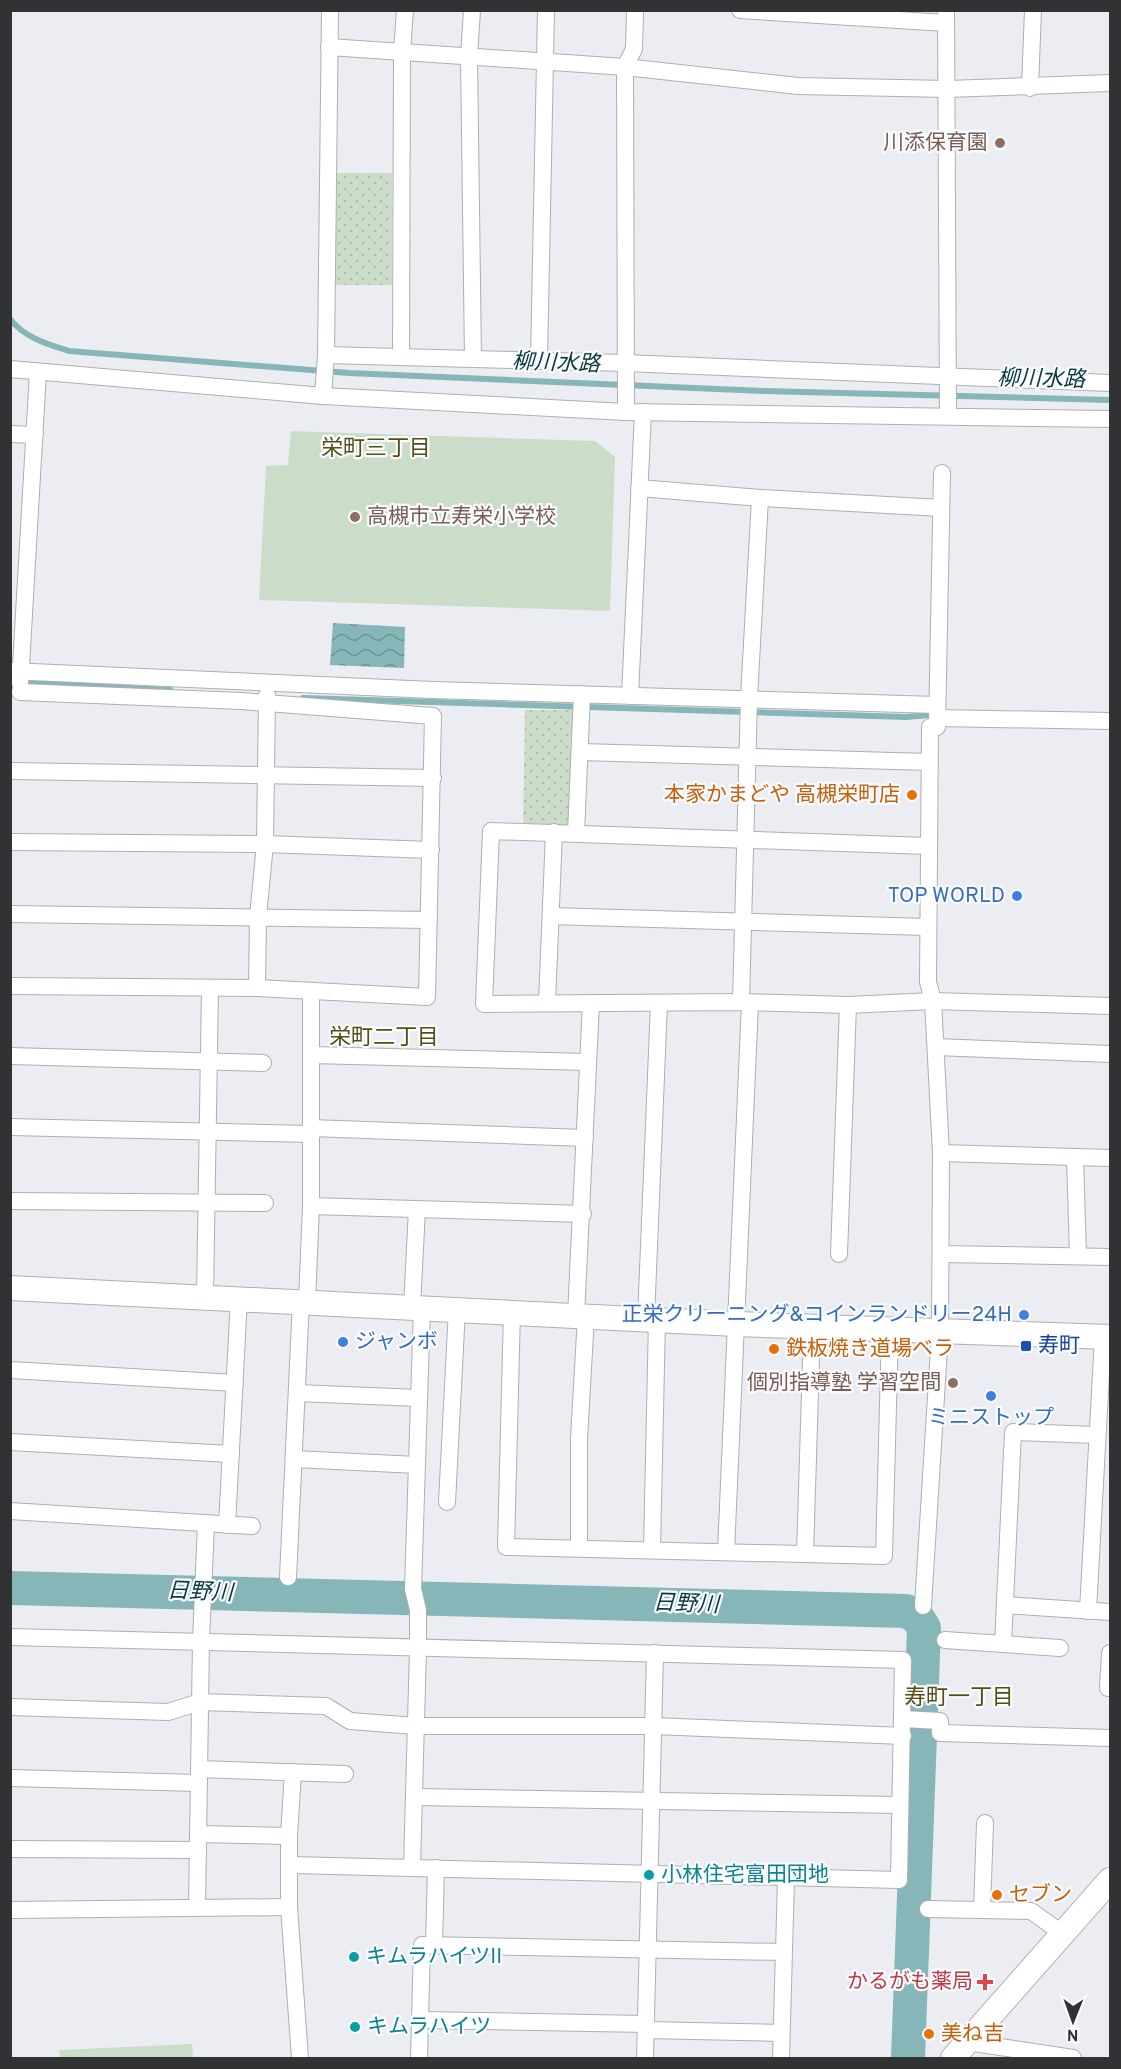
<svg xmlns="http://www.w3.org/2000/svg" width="1121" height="2069" viewBox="0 0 1121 2069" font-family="Overpass,'Noto Sans JP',sans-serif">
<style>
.green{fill:#cbddc8}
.park{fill:url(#park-dots)}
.water{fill:url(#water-waves)}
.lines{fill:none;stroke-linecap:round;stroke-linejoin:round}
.stream{stroke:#86b6b7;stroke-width:6}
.river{stroke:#86b6b7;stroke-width:34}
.street-casing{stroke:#aeafb4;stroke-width:18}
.secondary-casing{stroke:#aeafb4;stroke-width:26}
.street{stroke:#fff;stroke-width:16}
.secondary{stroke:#fff;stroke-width:24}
.education-dot{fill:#8d6e63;stroke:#fafbff;stroke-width:2}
.food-dot{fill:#e8710a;stroke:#fafbff;stroke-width:2}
.shop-dot{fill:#3f7fe0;stroke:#fafbff;stroke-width:2}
.transit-dot{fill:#1a4fb4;stroke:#fafbff;stroke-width:2}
.culture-dot{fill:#0f9aa8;stroke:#fafbff;stroke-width:2}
.health-dot{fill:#e0444e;stroke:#fafbff;stroke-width:2}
.labels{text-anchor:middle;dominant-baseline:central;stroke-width:4.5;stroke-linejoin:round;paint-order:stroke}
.education-label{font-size:21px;fill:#785e54;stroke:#fafbff;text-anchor:end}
.food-label{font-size:21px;fill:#c56008;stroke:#fafbff;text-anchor:start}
.shop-label{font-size:21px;fill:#366cbe;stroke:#fafbff;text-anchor:end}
.transit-label{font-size:21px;fill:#164399;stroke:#fafbff;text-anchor:start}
.culture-label{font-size:21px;fill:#0d838f;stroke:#fafbff;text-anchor:start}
.health-label{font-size:21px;fill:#be3a42;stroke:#fafbff;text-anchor:end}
.water-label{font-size:22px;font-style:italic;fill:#0a3a3b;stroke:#fafbff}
.neighbourhood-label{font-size:22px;fill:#534f12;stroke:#fafbff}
</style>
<defs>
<pattern id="park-dots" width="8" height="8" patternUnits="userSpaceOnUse" patternTransform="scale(1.5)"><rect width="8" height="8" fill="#cbddc8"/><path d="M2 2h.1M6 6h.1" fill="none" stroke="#afbeac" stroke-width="1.8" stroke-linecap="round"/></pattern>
<pattern id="water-waves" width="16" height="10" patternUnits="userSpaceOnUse" patternTransform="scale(1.5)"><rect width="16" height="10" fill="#86b6b7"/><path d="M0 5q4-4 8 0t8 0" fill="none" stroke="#6e9596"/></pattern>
</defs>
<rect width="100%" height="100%" fill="#ecedf2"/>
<g class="green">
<path d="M 291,431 L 595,441 L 615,457 L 610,611 L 259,600 L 266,466 L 288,465 Z"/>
<path d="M 192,2044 L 193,2058 L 60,2058 L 59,2050 Z"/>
</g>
<g class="park">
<path d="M 336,173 L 392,173 L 392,285 L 335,285 Z"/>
<path d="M 525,710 L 575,710 L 569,825 L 523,825 Z"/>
</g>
<path class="water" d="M 333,623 L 405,627 L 404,668 L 330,665 Z"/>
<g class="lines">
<g class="stream">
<path d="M 10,319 C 25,338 47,344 69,351 L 349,373 L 764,391 L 1110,400"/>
<path d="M 10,682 L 170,690"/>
<path d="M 303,698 L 906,717 L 929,715"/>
</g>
<path class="river" d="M 10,1588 L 906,1611 L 917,1617 L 924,1628 L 908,2058"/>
<g class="street-casing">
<g id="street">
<path d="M 472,10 L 469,56 L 473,359"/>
<path d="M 740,10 L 946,23"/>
<path d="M 946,10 L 948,415"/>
<path d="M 329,47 L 625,67 L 798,86 L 948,89 L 1110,83"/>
<path d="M 1030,88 L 1033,10"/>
<path d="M 326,355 L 625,363 L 1110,383"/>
<path d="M 401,357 L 402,52 L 405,10"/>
<path d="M 539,361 L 546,10"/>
<path d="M 10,369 L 323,396 L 626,412 L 1110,419"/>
<path d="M 323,396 L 326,355 L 330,10"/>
<path d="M 626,412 L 625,67 L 634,49 L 635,10"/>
<path d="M 10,434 L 35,435"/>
<path d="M 639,488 L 760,498 L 941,508"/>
<path d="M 10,671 L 433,690 L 937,705"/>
<path d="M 20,683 L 38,372"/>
<path d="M 630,696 L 643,412"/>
<path d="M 937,718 L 1110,721"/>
<path d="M 581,752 L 929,762"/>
<path d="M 10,771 L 433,778"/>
<path d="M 576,833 L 582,694"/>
<path d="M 10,842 L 265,844 L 431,850"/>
<path d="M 928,846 L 491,831 L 484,1004 L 741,1002 L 848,1005 L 933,1001 L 1110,1006"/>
<path d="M 10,914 L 429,920"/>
<path d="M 551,916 L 928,927"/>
<path d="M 10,986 L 257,988 L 427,997 L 433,716 L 241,701 L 20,692"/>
<path d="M 257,988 L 258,917 L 265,844 L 267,695"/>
<path d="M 741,1002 L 749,698 L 760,498"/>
<path d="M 547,1003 L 554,832"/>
<path d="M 936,1047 L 1110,1054"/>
<path d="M 311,1055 L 588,1062"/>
<path d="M 10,1056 L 263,1063"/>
<path d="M 10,1127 L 312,1134"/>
<path d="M 311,1128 L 585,1138"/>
<path d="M 941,1153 L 1110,1158"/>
<path d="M 1075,1157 L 1078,1256"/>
<path d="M 10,1201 L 265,1203"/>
<path d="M 311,1206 L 583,1214"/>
<path d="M 839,1254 L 848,1005"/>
<path d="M 941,1254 L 1110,1257"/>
<path d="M 205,1297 L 210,988"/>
<path d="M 307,1301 L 311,1206 L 311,992"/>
<path d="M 412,1307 L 417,1209"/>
<path d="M 512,1312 L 506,1547 L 884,1556 L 890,1330"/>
<path d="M 576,1316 L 591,1003"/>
<path d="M 646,1319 L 659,1003"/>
<path d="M 10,1370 L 235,1383"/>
<path d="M 297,1393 L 419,1398"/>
<path d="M 10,1442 L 231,1454"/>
<path d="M 294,1459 L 417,1465"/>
<path d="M 447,1502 L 457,1309"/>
<path d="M 10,1511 L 252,1526"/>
<path d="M 227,1525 L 239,1298"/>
<path d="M 579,1548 L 579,1439 L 586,1316"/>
<path d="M 652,1550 L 657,1319"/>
<path d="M 726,1552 L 750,1003"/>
<path d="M 805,1554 L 812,1327"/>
<path d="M 288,1577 L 301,1301"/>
<path d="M 1005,1605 L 1110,1612"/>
<path d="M 923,1606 L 940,1332 L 941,1153 L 933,1001 L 928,982 L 930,727 L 937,727 L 942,473"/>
<path d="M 1088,1611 L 1103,1337"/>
<path d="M 10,1637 L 903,1660 L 899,1880 L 291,1865"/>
<path d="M 945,1640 L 1060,1648"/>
<path d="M 1003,1644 L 1013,1432 L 1096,1435"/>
<path d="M 1108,1688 L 1110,1653"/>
<path d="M 10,1707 L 168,1712 L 200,1702 L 326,1706 L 350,1721 L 416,1726 L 654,1726 L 903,1736"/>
<path d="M 903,1719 L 940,1721 L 940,1733 L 1110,1738"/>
<path d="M 199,1769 L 345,1774"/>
<path d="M 293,1772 L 289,1836 L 289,1907 L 300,2058"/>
<path d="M 10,1778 L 199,1783"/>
<path d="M 414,1797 L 900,1805"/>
<path d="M 198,1834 L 289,1836"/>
<path d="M 10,1849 L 198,1850"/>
<path d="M 412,1867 L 418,1649 L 418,1610 L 413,1589 L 422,1307"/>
<path d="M 197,1908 L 201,1641 L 206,1524"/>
<path d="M 928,1909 L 1031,1911 L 1063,1934"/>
<path d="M 10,1910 L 289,1907"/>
<path d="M 982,1910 L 985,1823"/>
<path d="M 434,1944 L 436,1868"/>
<path d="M 420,2020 L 646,2024"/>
<path d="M 646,2030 L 781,2033"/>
<path d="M 967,2042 L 1073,2058"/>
<path d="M 419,2058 L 422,1945 L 783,1952"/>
<path d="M 645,2058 L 655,1653"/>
<path d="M 781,2058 L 786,1879"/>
</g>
</g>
<g class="secondary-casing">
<g id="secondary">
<path d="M 10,1288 L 736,1324 L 1110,1337"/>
<path d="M 953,2058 L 1110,1880"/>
</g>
</g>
<use href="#street" class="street"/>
<use href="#secondary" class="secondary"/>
</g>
<g class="education-dot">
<circle cx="1000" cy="143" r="6"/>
<circle cx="355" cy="517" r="6"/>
<circle cx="953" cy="1383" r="6"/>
</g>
<g class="food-dot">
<circle cx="912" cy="795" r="6"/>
<circle cx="774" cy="1349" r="6"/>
<circle cx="997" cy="1895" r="6"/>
<circle cx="929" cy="2034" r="6"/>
</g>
<g class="shop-dot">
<circle cx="1017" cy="896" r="6"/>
<circle cx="1024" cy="1315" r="6"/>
<circle cx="343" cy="1342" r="6"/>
<circle cx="991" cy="1396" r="6"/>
</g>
<rect class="transit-dot" x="1020" y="1340" width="12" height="12" rx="3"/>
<g class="culture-dot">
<circle cx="649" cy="1875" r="6"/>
<circle cx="354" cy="1957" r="6"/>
<circle cx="355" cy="2027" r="6"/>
</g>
<path class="health-dot" d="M982 1973h6v6h6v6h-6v6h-6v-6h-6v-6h6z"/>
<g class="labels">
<g class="education-label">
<text x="988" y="143">川添保育園</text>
<text x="367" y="517" text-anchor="start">高槻市立寿栄小学校</text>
<text x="941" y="1383">個別指導塾 学習空間</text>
</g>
<g class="food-label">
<text x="900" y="795" text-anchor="end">本家かまどや 高槻栄町店</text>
<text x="786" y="1349">鉄板焼き道場ベラ</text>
<text x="1009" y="1895">セブン</text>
<text x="941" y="2034">美ね吉</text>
</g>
<g class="shop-label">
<text x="1005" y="896">TOP WORLD</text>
<text x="1012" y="1315">正栄クリーニング&amp;コインランドリー24H</text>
<text x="355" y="1342" text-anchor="start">ジャンボ</text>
<text x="991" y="1418" text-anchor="middle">ミニストップ</text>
</g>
<g class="transit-label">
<text x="1038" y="1346">寿町</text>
</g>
<g class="culture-label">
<text x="661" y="1875">小林住宅富田団地</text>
<text x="366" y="1957">キムラハイツII</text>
<text x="367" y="2027">キムラハイツ</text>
</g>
<g class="health-label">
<text x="973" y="1982">かるがも薬局</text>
</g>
<g class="water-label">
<text transform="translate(556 364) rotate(2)">柳川水路</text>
<text transform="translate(1041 380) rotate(1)">柳川水路</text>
<text transform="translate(200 1593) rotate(2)">日野川</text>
<text transform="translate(686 1605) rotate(2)">日野川</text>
</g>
<g class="neighbourhood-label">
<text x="376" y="449">栄町三丁目</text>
<text x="384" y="1038">栄町二丁目</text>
<text x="959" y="1698">寿町一丁目</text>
</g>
</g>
<rect width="1121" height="2069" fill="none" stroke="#313234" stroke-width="24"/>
<g transform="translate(1073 2021) rotate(181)" stroke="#fafbff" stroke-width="4.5" paint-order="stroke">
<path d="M0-4.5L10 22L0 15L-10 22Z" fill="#313234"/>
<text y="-9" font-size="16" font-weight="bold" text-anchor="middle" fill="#313234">N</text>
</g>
</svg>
